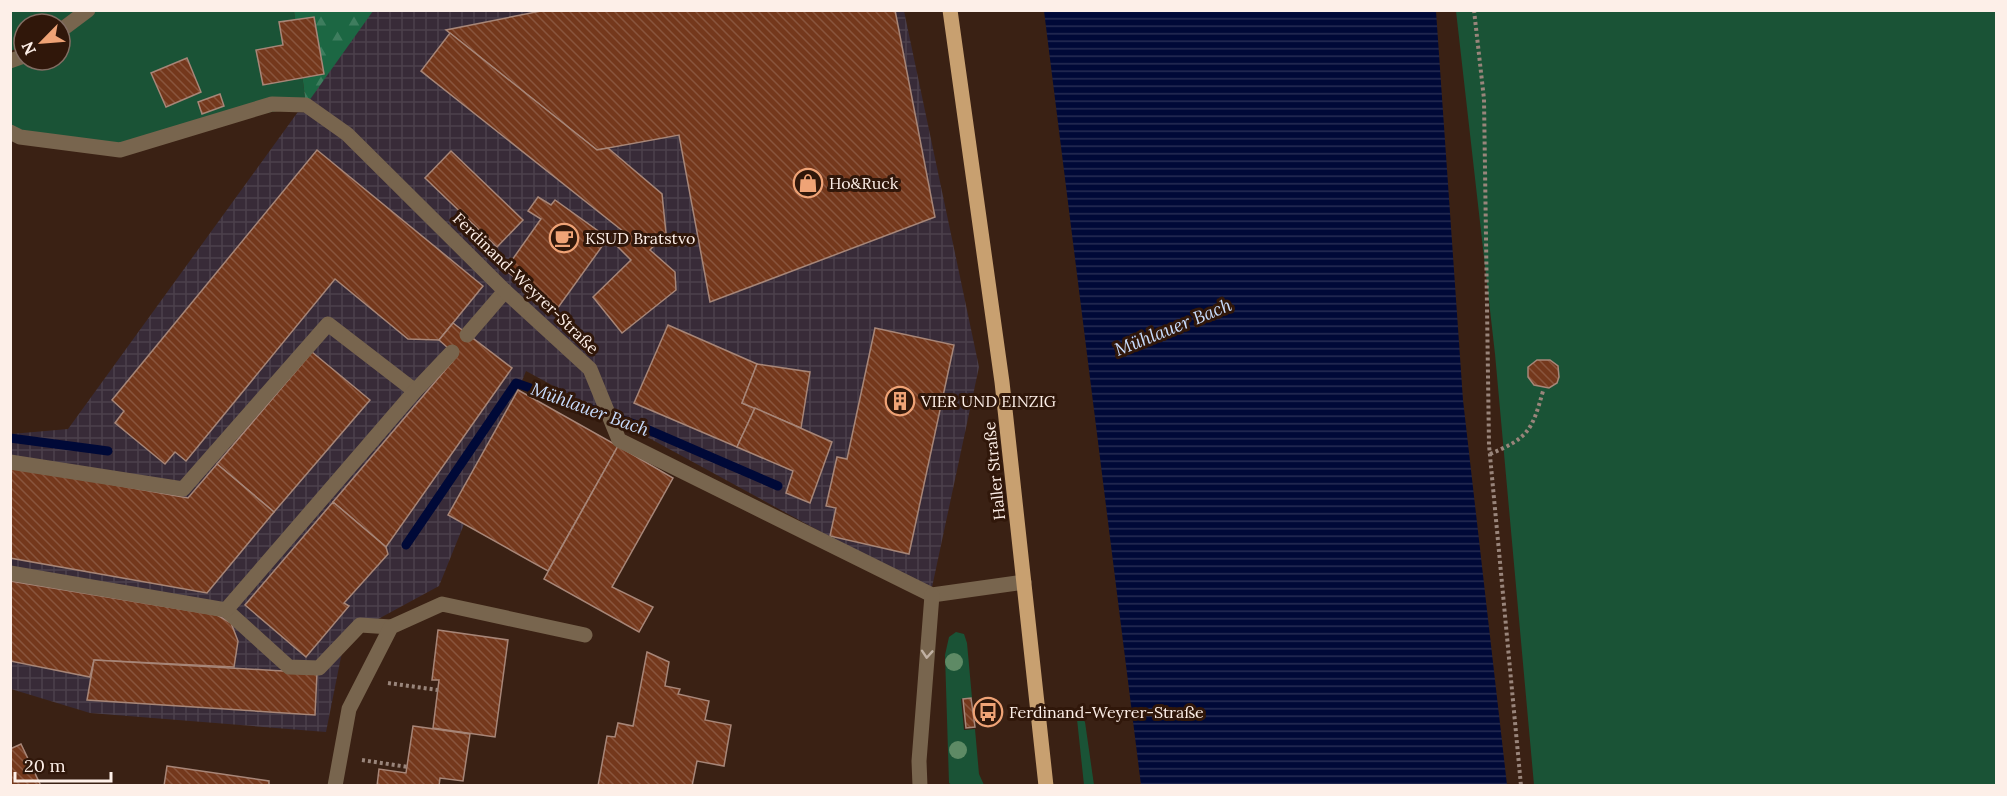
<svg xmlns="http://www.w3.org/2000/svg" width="2007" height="796" viewBox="0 0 2007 796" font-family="Lora,serif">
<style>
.industrial{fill:url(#industrial-grid)}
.grass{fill:#1a5336}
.forest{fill:url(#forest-firs)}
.water{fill:url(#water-rules)}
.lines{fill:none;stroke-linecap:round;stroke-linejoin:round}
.stream{stroke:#000937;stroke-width:9}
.building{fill:url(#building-back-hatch);stroke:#a78678;stroke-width:1.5}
.path{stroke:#99857b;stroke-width:4;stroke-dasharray:3 3;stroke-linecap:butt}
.lane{stroke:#78654e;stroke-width:15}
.street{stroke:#78654e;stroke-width:15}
.primary{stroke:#c8a070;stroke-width:15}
.tree{fill:#5e8a65}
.oneway{stroke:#c1b1a3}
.labels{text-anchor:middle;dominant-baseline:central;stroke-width:6;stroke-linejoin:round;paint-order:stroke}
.poi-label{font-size:16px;fill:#fdefe8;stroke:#30170a;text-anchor:start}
.street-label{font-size:16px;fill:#fdefe8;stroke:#30170a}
.water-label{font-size:18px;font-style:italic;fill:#c8dcfc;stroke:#30170a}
</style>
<defs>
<pattern id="industrial-grid" width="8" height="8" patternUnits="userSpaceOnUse" patternTransform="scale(1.5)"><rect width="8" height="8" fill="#382b38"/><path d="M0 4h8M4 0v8" fill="none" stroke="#4c404b"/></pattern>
<pattern id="forest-firs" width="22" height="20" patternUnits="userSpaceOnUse" patternTransform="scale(1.5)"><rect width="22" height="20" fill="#1c6743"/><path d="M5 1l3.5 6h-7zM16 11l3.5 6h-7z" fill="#3e7d5e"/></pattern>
<pattern id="water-rules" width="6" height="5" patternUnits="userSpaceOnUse" patternTransform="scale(1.5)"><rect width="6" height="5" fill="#000937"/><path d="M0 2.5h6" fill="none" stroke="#262d54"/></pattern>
<pattern id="building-back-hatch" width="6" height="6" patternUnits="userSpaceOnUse" patternTransform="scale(1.5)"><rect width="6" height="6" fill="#74381c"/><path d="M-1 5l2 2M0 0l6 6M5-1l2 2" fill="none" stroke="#89553d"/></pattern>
</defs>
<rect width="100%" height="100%" fill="#3a2114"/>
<path class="industrial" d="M 371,11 L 904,11 L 979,367 L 931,592 L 526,371 L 439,586 L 345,637 L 326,732 L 90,713 L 11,689 L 11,434 L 68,429 Z"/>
<g class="grass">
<path d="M 10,11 L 76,11 L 56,24 L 24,24 L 24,45 L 11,51 Z"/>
<path d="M 88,11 L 294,11 L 306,105 L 226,121 L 120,150 L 11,132 L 10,61 L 60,60 L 60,31 Z"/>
<path d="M 1456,11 L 1996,11 L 1996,785 L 1534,785 L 1495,354 Z"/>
<path d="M 956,632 L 964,634 L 967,643 L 972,698 L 961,699 L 964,730 L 975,729 L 979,774 L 984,785 L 952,785 L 949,783 L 945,655 L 949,637 Z"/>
<path d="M 1077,719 L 1083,719 L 1085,722 L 1094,785 L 1084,785 Z"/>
</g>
<path class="forest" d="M 294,11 L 373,11 L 306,105 Z"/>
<path class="water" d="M 1044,11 L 1436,11 L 1463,400 L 1507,785 L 1141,785 Z"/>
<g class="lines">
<g class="stream">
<path d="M 10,438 L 108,451"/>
<path d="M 406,545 L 516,383 L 637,425 L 778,486"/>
</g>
</g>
<g class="building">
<path d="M 546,10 L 895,10 L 935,217 L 710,302 L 679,135 L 597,150 L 446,30 Z"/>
<path d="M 314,17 L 324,74 L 263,85 L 256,50 L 283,45 L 279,22 Z"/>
<path d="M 450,33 L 597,150 L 608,148 L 662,194 L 666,233 L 650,250 L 675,272 L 676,290 L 622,333 L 593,297 L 631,260 L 613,242 L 624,232 L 421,71 Z"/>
<path d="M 187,58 L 201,92 L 166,107 L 151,73 Z"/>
<path d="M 220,94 L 224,106 L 202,114 L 198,102 Z"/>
<path d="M 317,150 L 483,286 L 439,340 L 408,339 L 335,279 L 186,461 L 175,452 L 165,464 L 115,423 L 124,411 L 112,400 Z"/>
<path d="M 451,151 L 523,220 L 497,247 L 425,178 Z"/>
<path d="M 538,197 L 551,205 L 555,200 L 608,238 L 557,309 L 505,270 L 541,219 L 528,211 Z"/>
<path d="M 453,323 L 512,368 L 386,547 L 333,502 L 457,356 L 439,340 Z"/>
<path d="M 668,325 L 757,364 L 742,403 L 755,408 L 737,447 L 634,403 Z"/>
<path d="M 875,328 L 954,345 L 909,554 L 830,536 L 836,508 L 826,506 L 837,457 L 847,459 Z"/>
<path d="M 312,352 L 370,400 L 274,512 L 217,464 Z"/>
<path d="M 1537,360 L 1550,360 L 1558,366 L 1559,377 L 1557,383 L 1549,388 L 1534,385 L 1528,377 L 1528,367 Z"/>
<path d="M 757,364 L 810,372 L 801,428 L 742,403 Z"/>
<path d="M 518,390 L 618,446 L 548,571 L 448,515 Z"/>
<path d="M 755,408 L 832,442 L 810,503 L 786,493 L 793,471 L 737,447 Z"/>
<path d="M 618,446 L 673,478 L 612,587 L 653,607 L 639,632 L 544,579 Z"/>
<path d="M 217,464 L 274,512 L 207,593 L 10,558 L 10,466 L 188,498 Z"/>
<path d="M 333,502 L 386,547 L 388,554 L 344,603 L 349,606 L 306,657 L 245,605 Z"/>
<path d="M 10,581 L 217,615 L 231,623 L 238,641 L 234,667 L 94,660 L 90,677 L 10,661 Z"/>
<path d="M 438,630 L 508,640 L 495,737 L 433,728 L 439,680 L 432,680 Z"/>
<path d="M 647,652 L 669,662 L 665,686 L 680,689 L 678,694 L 709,701 L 705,720 L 731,725 L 724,766 L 697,761 L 692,786 L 598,786 L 607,736 L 615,737 L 618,723 L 633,726 Z"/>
<path d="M 94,660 L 317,673 L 315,715 L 87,700 Z"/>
<path d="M 971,698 L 975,727 L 966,728 L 963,699 Z"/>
<path d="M 413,726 L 470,734 L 463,781 L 440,778 L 439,786 L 377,786 L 379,769 L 406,773 Z"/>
<path d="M 21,744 L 41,786 L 10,786 L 10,749 Z"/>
<path d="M 167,766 L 269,781 L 269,786 L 164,786 Z"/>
</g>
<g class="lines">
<g class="path">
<path d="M 1474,10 L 1484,99 L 1489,445 L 1521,786"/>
<path d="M 1490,454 C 1528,438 1532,431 1543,391"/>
<path d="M 388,683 L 438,690"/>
<path d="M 362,760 L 408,767"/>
</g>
<g class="lane">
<path d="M 60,31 L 88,10"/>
<path d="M 10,61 L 24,56"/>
<path d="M 467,335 L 505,291"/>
<path d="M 10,462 L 183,489 L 328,324 L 415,391"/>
<path d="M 10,573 L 226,610 L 289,667 L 319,668 L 360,625 L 391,627"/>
<path d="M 226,610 L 415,391 L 452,352"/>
<path d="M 335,786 L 349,709 L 391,627 L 442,604 L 585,635"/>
</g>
<g class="street">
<path d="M 10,132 L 20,137 L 120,150 L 272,104 L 306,105 L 347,134 L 505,291 L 590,369 L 619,440 L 932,595 L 1024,582"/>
<path d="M 920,786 L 919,761 L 932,595"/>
</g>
<path class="primary" d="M 950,10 L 1002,382 L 1046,786"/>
</g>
<g class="tree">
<circle cx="954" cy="662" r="9"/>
<circle cx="958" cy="750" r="9"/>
</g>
<defs><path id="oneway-chevron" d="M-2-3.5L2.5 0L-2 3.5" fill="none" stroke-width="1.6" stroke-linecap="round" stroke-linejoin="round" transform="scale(1.5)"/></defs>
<use class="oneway" href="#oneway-chevron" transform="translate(927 654) rotate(94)"/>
<defs>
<g id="shop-ring" transform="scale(1.5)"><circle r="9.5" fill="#30170a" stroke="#efa376" stroke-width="1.5"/><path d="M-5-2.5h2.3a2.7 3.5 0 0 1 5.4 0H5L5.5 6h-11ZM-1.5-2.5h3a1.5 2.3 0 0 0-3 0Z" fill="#efa376"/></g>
<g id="cafe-ring" transform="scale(1.5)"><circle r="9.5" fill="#30170a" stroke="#efa376" stroke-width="1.5"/><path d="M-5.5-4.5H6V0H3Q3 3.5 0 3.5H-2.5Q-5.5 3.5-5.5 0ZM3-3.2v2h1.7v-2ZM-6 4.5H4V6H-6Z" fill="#efa376"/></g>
<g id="building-ring" transform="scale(1.5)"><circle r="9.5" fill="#30170a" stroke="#efa376" stroke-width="1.5"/><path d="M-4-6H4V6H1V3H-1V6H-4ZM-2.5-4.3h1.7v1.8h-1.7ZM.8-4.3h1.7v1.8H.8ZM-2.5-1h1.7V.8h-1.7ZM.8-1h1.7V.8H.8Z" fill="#efa376"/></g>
<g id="bus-ring" transform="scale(1.5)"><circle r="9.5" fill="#30170a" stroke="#efa376" stroke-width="1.5"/><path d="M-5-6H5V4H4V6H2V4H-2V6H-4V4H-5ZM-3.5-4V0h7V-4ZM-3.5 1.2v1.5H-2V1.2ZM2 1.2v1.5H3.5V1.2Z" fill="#efa376"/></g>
</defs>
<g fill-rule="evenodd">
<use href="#shop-ring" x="808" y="183"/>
<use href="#cafe-ring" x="564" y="238"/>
<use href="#building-ring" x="900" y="401"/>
<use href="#bus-ring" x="988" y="712"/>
</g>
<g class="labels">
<g class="poi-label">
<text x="829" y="183">Ho&amp;Ruck</text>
<text x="585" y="238">KSUD Bratstvo</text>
<text x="921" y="401">VIER UND EINZIG</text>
<text x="1009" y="712">Ferdinand-Weyrer-Straße</text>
</g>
<g class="street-label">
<text transform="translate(526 283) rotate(44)">Ferdinand-Weyrer-Straße</text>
<text transform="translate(994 471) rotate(-96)">Haller Straße</text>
</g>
<g class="water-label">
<text transform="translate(1173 327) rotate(-22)">Mühlauer Bach</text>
<text transform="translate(590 409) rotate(20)">Mühlauer Bach</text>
</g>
</g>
<rect width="2007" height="796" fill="none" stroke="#fdefe8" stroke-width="24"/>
<g transform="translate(42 42) rotate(245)"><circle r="28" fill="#30170a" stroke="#826d63" stroke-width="1.5"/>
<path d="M0-4.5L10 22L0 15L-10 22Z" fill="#efa376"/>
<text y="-9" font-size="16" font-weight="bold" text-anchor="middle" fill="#fdefe8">N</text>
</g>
<path d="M15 772v9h96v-9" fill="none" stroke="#fdefe8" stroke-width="3"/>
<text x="24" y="772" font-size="18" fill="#fdefe8" stroke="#30170a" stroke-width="4.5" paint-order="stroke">20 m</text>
</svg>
